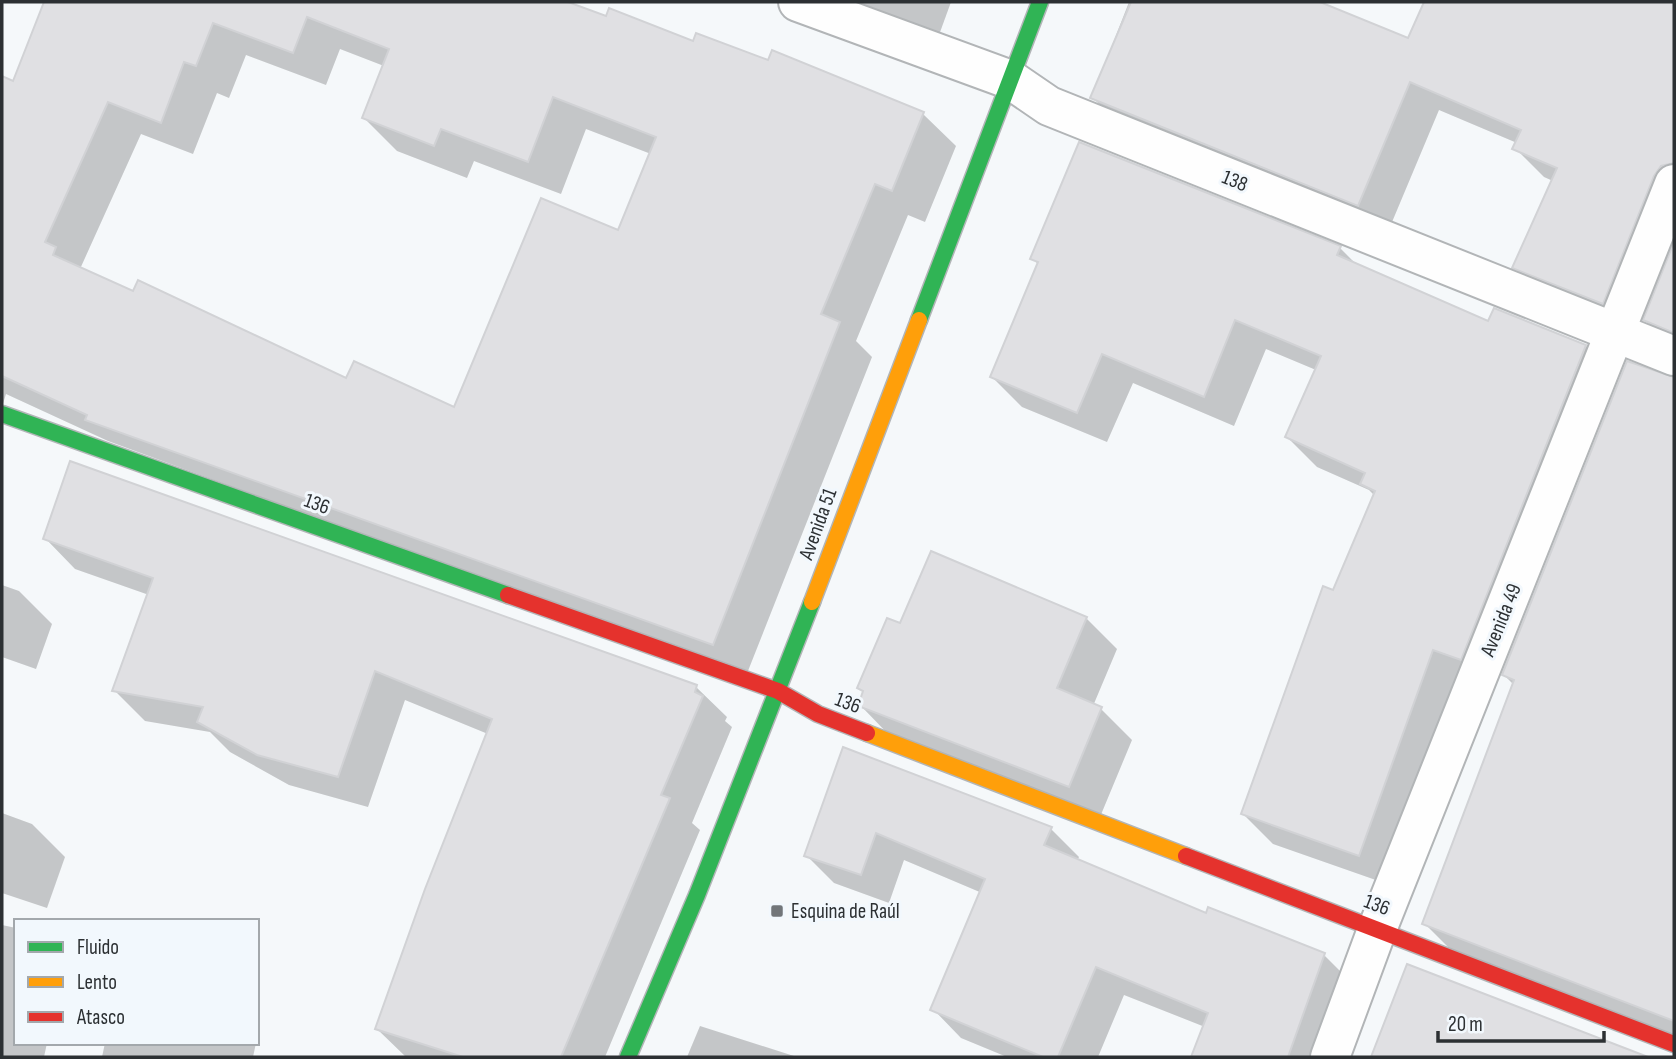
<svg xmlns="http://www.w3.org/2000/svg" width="1676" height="1059" viewBox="0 0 1676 1059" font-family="'Sofia Sans Condensed',sans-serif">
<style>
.shadow{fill:#0003;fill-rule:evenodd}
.building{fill:#e0e0e3;stroke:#d1d2d5;stroke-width:2;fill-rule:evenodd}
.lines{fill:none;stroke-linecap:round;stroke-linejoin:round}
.street-casing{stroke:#b2b5b7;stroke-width:42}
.fast-casing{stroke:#b2b5b7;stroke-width:19}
.slow-casing{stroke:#b2b5b7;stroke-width:19}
.jam-casing{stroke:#b2b5b7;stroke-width:19}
.street{stroke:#fefefe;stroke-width:38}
.fast{stroke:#30b455;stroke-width:16}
.slow{stroke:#ff9f0a;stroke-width:16}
.jam{stroke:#e5322d;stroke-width:16}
.poi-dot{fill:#727679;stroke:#f2f8fd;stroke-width:2.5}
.labels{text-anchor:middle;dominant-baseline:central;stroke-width:6;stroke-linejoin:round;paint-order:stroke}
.street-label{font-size:21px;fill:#2c3033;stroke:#f2f8fd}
.poi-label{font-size:21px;fill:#2c3033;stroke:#f2f8fd;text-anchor:start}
</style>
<rect width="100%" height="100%" fill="#f5f8fa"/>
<g class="shadow">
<path d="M 51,2 L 563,2 L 607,18 L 769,62 L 923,114 L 956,146 L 925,222 L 908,215 L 856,341 L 872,357 L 746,676 L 108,441 L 6,394 L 2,407 L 2,78 L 14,83 ZM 340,49 L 384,66 L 364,118 L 397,151 L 467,178 L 474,161 L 561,194 L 586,129 L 651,154 L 619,232 L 455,410 L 347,380 L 80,269 L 141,134 L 193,154 L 217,93 L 229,98 L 246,55 L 326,85 Z"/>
<path d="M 851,2 L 951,2 L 939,35 Z"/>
<path d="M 1129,2 L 1316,2 L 1409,41 L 1426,2 L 1674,2 L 1674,225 L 1632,332 L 1543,296 L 1514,267 L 1553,181 L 1544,177 L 1515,148 L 1517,143 L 1439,110 L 1387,234 L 1121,126 L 1092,97 Z"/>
<path d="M 1674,247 L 1674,349 L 1645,320 Z"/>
<path d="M 1340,248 L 1359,267 L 1489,324 L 1586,346 L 1616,376 L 1390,885 L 1273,844 L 1243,814 L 1375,496 L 1369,490 L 1317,467 L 1287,437 L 1316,370 L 1266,349 L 1234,426 L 1133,383 L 1107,442 L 1022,407 L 992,377 L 1039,265 L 1032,258 Z"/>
<path d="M 1628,363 L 1674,379 L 1674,1037 L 1453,952 L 1424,923 L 1514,685 L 1504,675 Z"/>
<path d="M 45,538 L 696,687 L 727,717 L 725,721 L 732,727 L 692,823 L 700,830 L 605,1057 L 406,1057 L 377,1029 L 488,734 L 405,700 L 368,807 L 289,785 L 230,752 L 210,732 L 145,721 L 114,690 L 149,595 L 75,569 Z"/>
<path d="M 2,585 L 19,591 L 52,624 L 36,669 L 2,657 Z"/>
<path d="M 1086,618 L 1117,649 L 1093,706 L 1101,709 L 1132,740 L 1100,817 L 891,737 L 860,705 L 864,693 L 859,688 L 901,626 Z"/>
<path d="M 844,749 L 1051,829 L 1079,857 L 1077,861 L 1207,916 L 1324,955 L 1352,983 L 1326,1057 L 1194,1057 L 1205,1027 L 1124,995 L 1098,1057 L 1007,1057 L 961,1038 L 933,1009 L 982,893 L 904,860 L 889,903 L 834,883 L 806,855 Z"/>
<path d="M 2,813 L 32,824 L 65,857 L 47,908 L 2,893 Z"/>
<path d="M 2,925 L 16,928 L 16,1043 L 47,1043 L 44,1057 L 2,1057 Z"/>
<path d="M 1408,967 L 1643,1057 L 1373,1057 Z"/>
<path d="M 700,1026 L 797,1057 L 687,1057 Z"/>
<path d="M 105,1043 L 256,1043 L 253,1057 L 102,1057 Z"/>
</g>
<g class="building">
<path d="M 44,2 L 568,2 L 606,16 L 609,8 L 693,41 L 696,33 L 768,60 L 772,50 L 924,112 L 892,191 L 875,184 L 821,314 L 840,322 L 713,645 L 85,420 L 87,415 L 2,376 L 2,76 L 13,81 ZM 307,17 L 389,49 L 362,118 L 434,146 L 441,129 L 528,162 L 553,97 L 656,137 L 618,230 L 541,198 L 454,407 L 354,361 L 346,378 L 138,280 L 133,291 L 53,255 L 56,247 L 45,242 L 108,102 L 161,123 L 184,62 L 196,66 L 213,23 L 293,53 Z"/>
<path d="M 1131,2 L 1320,2 L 1408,38 L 1424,2 L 1674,2 L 1674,163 L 1661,166 L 1654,176 L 1603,304 L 1512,268 L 1557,168 L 1512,149 L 1521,130 L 1410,82 L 1358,206 L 1090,98 Z"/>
<path d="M 1079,142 L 1341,246 L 1337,255 L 1488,321 L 1494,308 L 1586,345 L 1461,660 L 1433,650 L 1359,856 L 1241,814 L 1323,586 L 1333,590 L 1375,491 L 1360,484 L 1365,473 L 1285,437 L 1321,356 L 1235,320 L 1204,397 L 1102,354 L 1077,413 L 990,377 L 1038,262 L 1030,259 Z"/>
<path d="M 1674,242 L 1674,333 L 1643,320 Z"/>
<path d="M 1627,361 L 1674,377 L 1674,1021 L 1422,924 L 1514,680 L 1502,675 Z"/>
<path d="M 70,461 L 697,685 L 695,692 L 703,696 L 661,795 L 670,798 L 561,1057 L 463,1057 L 375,1029 L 425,889 L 492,719 L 375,671 L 338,777 L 257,755 L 197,722 L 203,707 L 112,691 L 153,578 L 43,539 Z"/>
<path d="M 931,551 L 1087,617 L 1057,688 L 1102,707 L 1069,787 L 858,706 L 863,691 L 857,688 L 887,618 L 900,623 Z"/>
<path d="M 843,747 L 1052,827 L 1044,845 L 1206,913 L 1208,907 L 1325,953 L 1288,1057 L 1191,1057 L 1208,1013 L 1096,967 L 1058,1057 L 1043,1057 L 930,1010 L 985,879 L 876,833 L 861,875 L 804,856 Z"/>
<path d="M 1407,964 L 1648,1057 L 1371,1057 Z"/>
</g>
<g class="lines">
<g class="street-casing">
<g id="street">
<path d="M 798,2 L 1011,80 L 1049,106 L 1674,356"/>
<path d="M 1330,1057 L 1378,927 L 1674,184"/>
</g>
</g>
<g class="fast-casing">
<g id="fast">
<path d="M 919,320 L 1040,2"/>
<path d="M 2,414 L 508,595"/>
<path d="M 628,1057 L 697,895 L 812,602"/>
</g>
</g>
<g class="slow-casing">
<g id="slow">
<path d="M 812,602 L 919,320"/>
<path d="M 867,733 L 1186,856"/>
</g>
</g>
<g class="jam-casing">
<g id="jam">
<path d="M 508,595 L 778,691 L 818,714 L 867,733"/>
<path d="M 1186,856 L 1674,1044"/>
</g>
</g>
<use href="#street" class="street"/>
<use href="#fast" class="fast"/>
<use href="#slow" class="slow"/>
<use href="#jam" class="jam"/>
</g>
<rect class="poi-dot" x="770" y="904" width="14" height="14" rx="3.5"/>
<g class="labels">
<g class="street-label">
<text transform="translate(1235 181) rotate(22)">138</text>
<text transform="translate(317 504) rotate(20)">136</text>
<text transform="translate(818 524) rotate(-70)">Avenida 51</text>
<text transform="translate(1501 620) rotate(-68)">Avenida 49</text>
<text transform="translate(848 703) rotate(21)">136</text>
<text transform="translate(1377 905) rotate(21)">136</text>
</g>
<g class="poi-label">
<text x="791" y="911">Esquina de Raúl</text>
</g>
</g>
<rect width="1676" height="1059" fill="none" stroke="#2c3033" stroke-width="7"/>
<rect x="14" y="919" width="245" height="126" fill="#f2f8fd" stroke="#a3a8ac" stroke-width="2"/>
<rect x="28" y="942" width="35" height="10" fill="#30b455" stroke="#a3a8ac" stroke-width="2"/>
<text x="77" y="954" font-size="21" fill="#2c3033">Fluido</text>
<rect x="28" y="977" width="35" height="10" fill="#ff9f0a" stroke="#a3a8ac" stroke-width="2"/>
<text x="77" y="989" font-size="21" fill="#2c3033">Lento</text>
<rect x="28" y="1012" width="35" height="10" fill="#e5322d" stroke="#a3a8ac" stroke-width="2"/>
<text x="77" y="1024" font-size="21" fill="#2c3033">Atasco</text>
<path d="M1438 1031v10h166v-10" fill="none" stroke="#2c3033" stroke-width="3.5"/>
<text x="1448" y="1031" font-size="21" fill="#2c3033" stroke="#f2f8fd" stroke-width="5" paint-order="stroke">20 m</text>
</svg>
